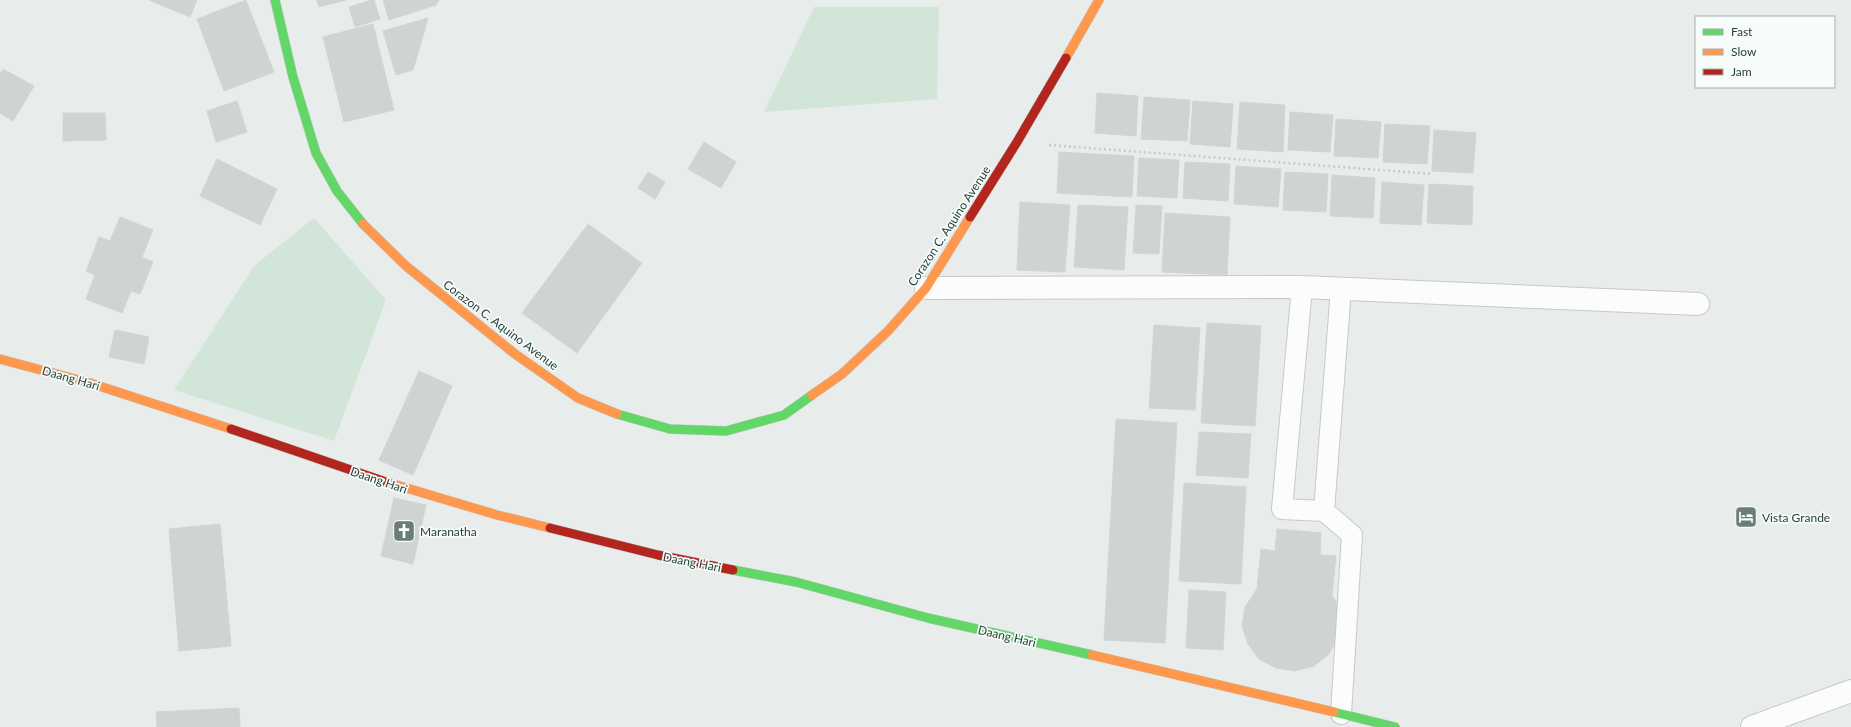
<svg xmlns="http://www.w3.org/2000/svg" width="1851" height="727" viewBox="0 0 1851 727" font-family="Lato,sans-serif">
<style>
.green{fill:#d1e6d8}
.building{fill:#cfd4d2;stroke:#d1d6d4}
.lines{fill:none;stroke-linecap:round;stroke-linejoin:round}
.lane-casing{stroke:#c5cac8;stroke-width:22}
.street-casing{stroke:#c5cac8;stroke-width:24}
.fast-casing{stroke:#c3cbc8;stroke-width:10}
.slow-casing{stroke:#c3cbc8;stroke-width:10}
.jam-casing{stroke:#c3cbc8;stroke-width:10}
.path{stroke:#c3ccca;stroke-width:2.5;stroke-dasharray:2 3;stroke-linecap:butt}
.lane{stroke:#fcfcfc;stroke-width:20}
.street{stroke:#fcfcfc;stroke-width:22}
.fast{stroke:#63d668;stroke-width:9}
.slow{stroke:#ff974d;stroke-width:9}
.jam{stroke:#b3261e;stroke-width:9}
.labels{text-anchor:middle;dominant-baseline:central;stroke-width:3.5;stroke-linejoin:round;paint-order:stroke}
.street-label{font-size:12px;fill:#24423a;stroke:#f7fbf9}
.poi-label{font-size:12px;fill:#24423a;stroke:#f7fbf9;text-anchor:start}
</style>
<rect width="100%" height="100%" fill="#e8edeb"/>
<g class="green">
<path d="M 814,7 L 939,7 L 937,99 L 764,112 Z"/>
<path d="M 314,218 L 386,300 L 334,441 L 174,390 L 254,266 Z"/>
</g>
<g class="building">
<path d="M 149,0 L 197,0 L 190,17 Z"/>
<path d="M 246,0 L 274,72 L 224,91 L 197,19 Z"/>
<path d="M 317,0 L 346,0 L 319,7 Z"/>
<path d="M 371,0 L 374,0 L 380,19 L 355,27 L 349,7 Z"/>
<path d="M 383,0 L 439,0 L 436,5 L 389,20 Z"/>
<path d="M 428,18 L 413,70 L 396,75 L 383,31 Z"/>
<path d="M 373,24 L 394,110 L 344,122 L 323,37 Z"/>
<path d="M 3,69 L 34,86 L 13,121 L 0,113 L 0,74 Z"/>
<path d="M 1097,93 L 1138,96 L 1136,136 L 1095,133 Z"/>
<path d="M 1144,97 L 1190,100 L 1187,141 L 1141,139 Z"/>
<path d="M 237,101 L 247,132 L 216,142 L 207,111 Z"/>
<path d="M 1193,101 L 1233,104 L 1230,147 L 1190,144 Z"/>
<path d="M 1240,102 L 1285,105 L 1283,152 L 1237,149 Z"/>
<path d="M 1290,112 L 1333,115 L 1330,152 L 1288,150 Z"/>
<path d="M 63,113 L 105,113 L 106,140 L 63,141 Z"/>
<path d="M 1336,119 L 1381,122 L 1378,158 L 1334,156 Z"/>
<path d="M 1385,124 L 1430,126 L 1427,164 L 1383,162 Z"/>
<path d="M 1434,130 L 1476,133 L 1473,173 L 1432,171 Z"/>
<path d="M 704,142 L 736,162 L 721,188 L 688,169 Z"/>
<path d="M 1059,152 L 1134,156 L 1132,197 L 1057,193 Z"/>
<path d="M 1139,158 L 1179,160 L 1177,198 L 1137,196 Z"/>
<path d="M 217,159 L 277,189 L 260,225 L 200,196 Z"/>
<path d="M 1185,162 L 1230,164 L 1228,201 L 1183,198 Z"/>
<path d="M 1236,166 L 1281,169 L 1278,207 L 1234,204 Z"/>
<path d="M 648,172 L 665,182 L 655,199 L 638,188 Z"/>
<path d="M 1285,172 L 1328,174 L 1326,212 L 1283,210 Z"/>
<path d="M 1332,175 L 1375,178 L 1373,218 L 1330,216 Z"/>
<path d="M 1382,182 L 1424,185 L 1421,225 L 1380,223 Z"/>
<path d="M 1429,184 L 1473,186 L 1472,225 L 1427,223 Z"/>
<path d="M 1020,202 L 1070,205 L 1065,272 L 1017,270 Z"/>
<path d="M 1078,205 L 1128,207 L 1124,270 L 1074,267 Z"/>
<path d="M 1136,205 L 1162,206 L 1159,254 L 1133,253 Z"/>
<path d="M 1165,213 L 1230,217 L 1227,275 L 1162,272 Z"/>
<path d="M 120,217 L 153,230 L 142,257 L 153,262 L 140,294 L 131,291 L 122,313 L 86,299 L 95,275 L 86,271 L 99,237 L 110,241 Z"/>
<path d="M 588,224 L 642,263 L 577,353 L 522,313 Z"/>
<path d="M 1207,323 L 1261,326 L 1255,426 L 1201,423 Z"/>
<path d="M 1154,325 L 1200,328 L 1195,410 L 1149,408 Z"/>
<path d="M 115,330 L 149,337 L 144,364 L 109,357 Z"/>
<path d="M 419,371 L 452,386 L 413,475 L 379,460 Z"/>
<path d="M 1116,419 L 1177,423 L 1165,643 L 1104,640 Z"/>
<path d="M 1199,432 L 1251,434 L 1248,478 L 1196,475 Z"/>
<path d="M 1184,483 L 1246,487 L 1241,584 L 1179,581 Z"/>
<path d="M 394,498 L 426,505 L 413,564 L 381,556 Z"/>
<path d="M 220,524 L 231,646 L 179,651 L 169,529 Z"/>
<path d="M 1277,529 L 1321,533 L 1320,555 L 1336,556 L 1332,596 L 1336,601 L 1340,619 L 1338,638 L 1329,654 L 1314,666 L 1295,671 L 1276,668 L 1259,659 L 1248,644 L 1242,626 L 1245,607 L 1257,589 L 1261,549 L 1275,551 Z"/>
<path d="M 1189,590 L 1226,592 L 1223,650 L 1186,648 Z"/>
<path d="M 239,708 L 240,727 L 157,727 L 156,712 Z"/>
</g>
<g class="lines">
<g class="lane-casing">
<g id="lane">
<path d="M 1302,287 L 1282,509 L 1324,511 L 1341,288"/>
<path d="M 1324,511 L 1352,535 L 1341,714"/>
</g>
</g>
<g class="street-casing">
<g id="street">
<path d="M 926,288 L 1302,287 L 1698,304"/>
<path d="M 1752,727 L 1851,691"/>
</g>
</g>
<g class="fast-casing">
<g id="fast">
<path d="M 275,0 L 293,77 L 316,153 L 337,191 L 363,224"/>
<path d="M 617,414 L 670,429 L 726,431 L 784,415 L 812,395"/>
<path d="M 733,570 L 796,582 L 928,618 L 1092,655"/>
<path d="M 1334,712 L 1395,727"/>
</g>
</g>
<g class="slow-casing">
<g id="slow">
<path d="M 1066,58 L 1099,0"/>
<path d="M 363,224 L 406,266 L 515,354 L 578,398 L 617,414"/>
<path d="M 0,359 L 90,383 L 231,429"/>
<path d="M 812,395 L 842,374 L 888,331 L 926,288 L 970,217"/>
<path d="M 383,481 L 497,515 L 550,528"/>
<path d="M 1092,655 L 1334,712"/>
</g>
</g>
<g class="jam-casing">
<g id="jam">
<path d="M 970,217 L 1017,142 L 1066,58"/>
<path d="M 231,429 L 383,481"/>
<path d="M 550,528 L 658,555 L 733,570"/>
</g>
</g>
<path class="path" d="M 1049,145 L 1433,174"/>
<use href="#lane" class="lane"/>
<use href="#street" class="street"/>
<use href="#fast" class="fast"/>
<use href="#slow" class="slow"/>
<use href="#jam" class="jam"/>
</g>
<defs>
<g id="hotel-square" transform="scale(1.15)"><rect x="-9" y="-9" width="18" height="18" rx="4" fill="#697e78" stroke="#f7fbf9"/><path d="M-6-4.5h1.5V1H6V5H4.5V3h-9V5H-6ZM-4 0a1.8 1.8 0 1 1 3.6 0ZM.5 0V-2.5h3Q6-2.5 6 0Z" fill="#fff"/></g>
<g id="church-square" transform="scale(1.15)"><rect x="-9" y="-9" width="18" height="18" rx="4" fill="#697e78" stroke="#f7fbf9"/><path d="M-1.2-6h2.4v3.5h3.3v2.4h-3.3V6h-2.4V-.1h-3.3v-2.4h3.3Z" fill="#fff"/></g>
</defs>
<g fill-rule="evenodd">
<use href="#hotel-square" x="1746" y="517"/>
<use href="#church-square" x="404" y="531"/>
</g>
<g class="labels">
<g class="street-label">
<text transform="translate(949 226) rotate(-57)">Corazon C. Aquino Avenue</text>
<text transform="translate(501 325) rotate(37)">Corazon C. Aquino Avenue</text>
<text transform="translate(71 378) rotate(16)">Daang Hari</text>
<text transform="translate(379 480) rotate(19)">Daang Hari</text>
<text transform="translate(692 562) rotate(11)">Daang Hari</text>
<text transform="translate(1007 636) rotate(13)">Daang Hari</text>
</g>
<g class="poi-label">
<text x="1762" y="517">Vista Grande</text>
<text x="420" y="531">Maranatha</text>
</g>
</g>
<rect x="1695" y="16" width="140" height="72" fill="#f7fbf9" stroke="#a3b1ad"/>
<rect x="1703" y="29" width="20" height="6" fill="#63d668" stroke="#a3b1ad"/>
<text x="1731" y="36" font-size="12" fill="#24423a">Fast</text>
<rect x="1703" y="49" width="20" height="6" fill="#ff974d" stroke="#a3b1ad"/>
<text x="1731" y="56" font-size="12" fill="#24423a">Slow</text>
<rect x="1703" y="69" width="20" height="6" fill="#b3261e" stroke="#a3b1ad"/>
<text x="1731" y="76" font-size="12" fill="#24423a">Jam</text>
</svg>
